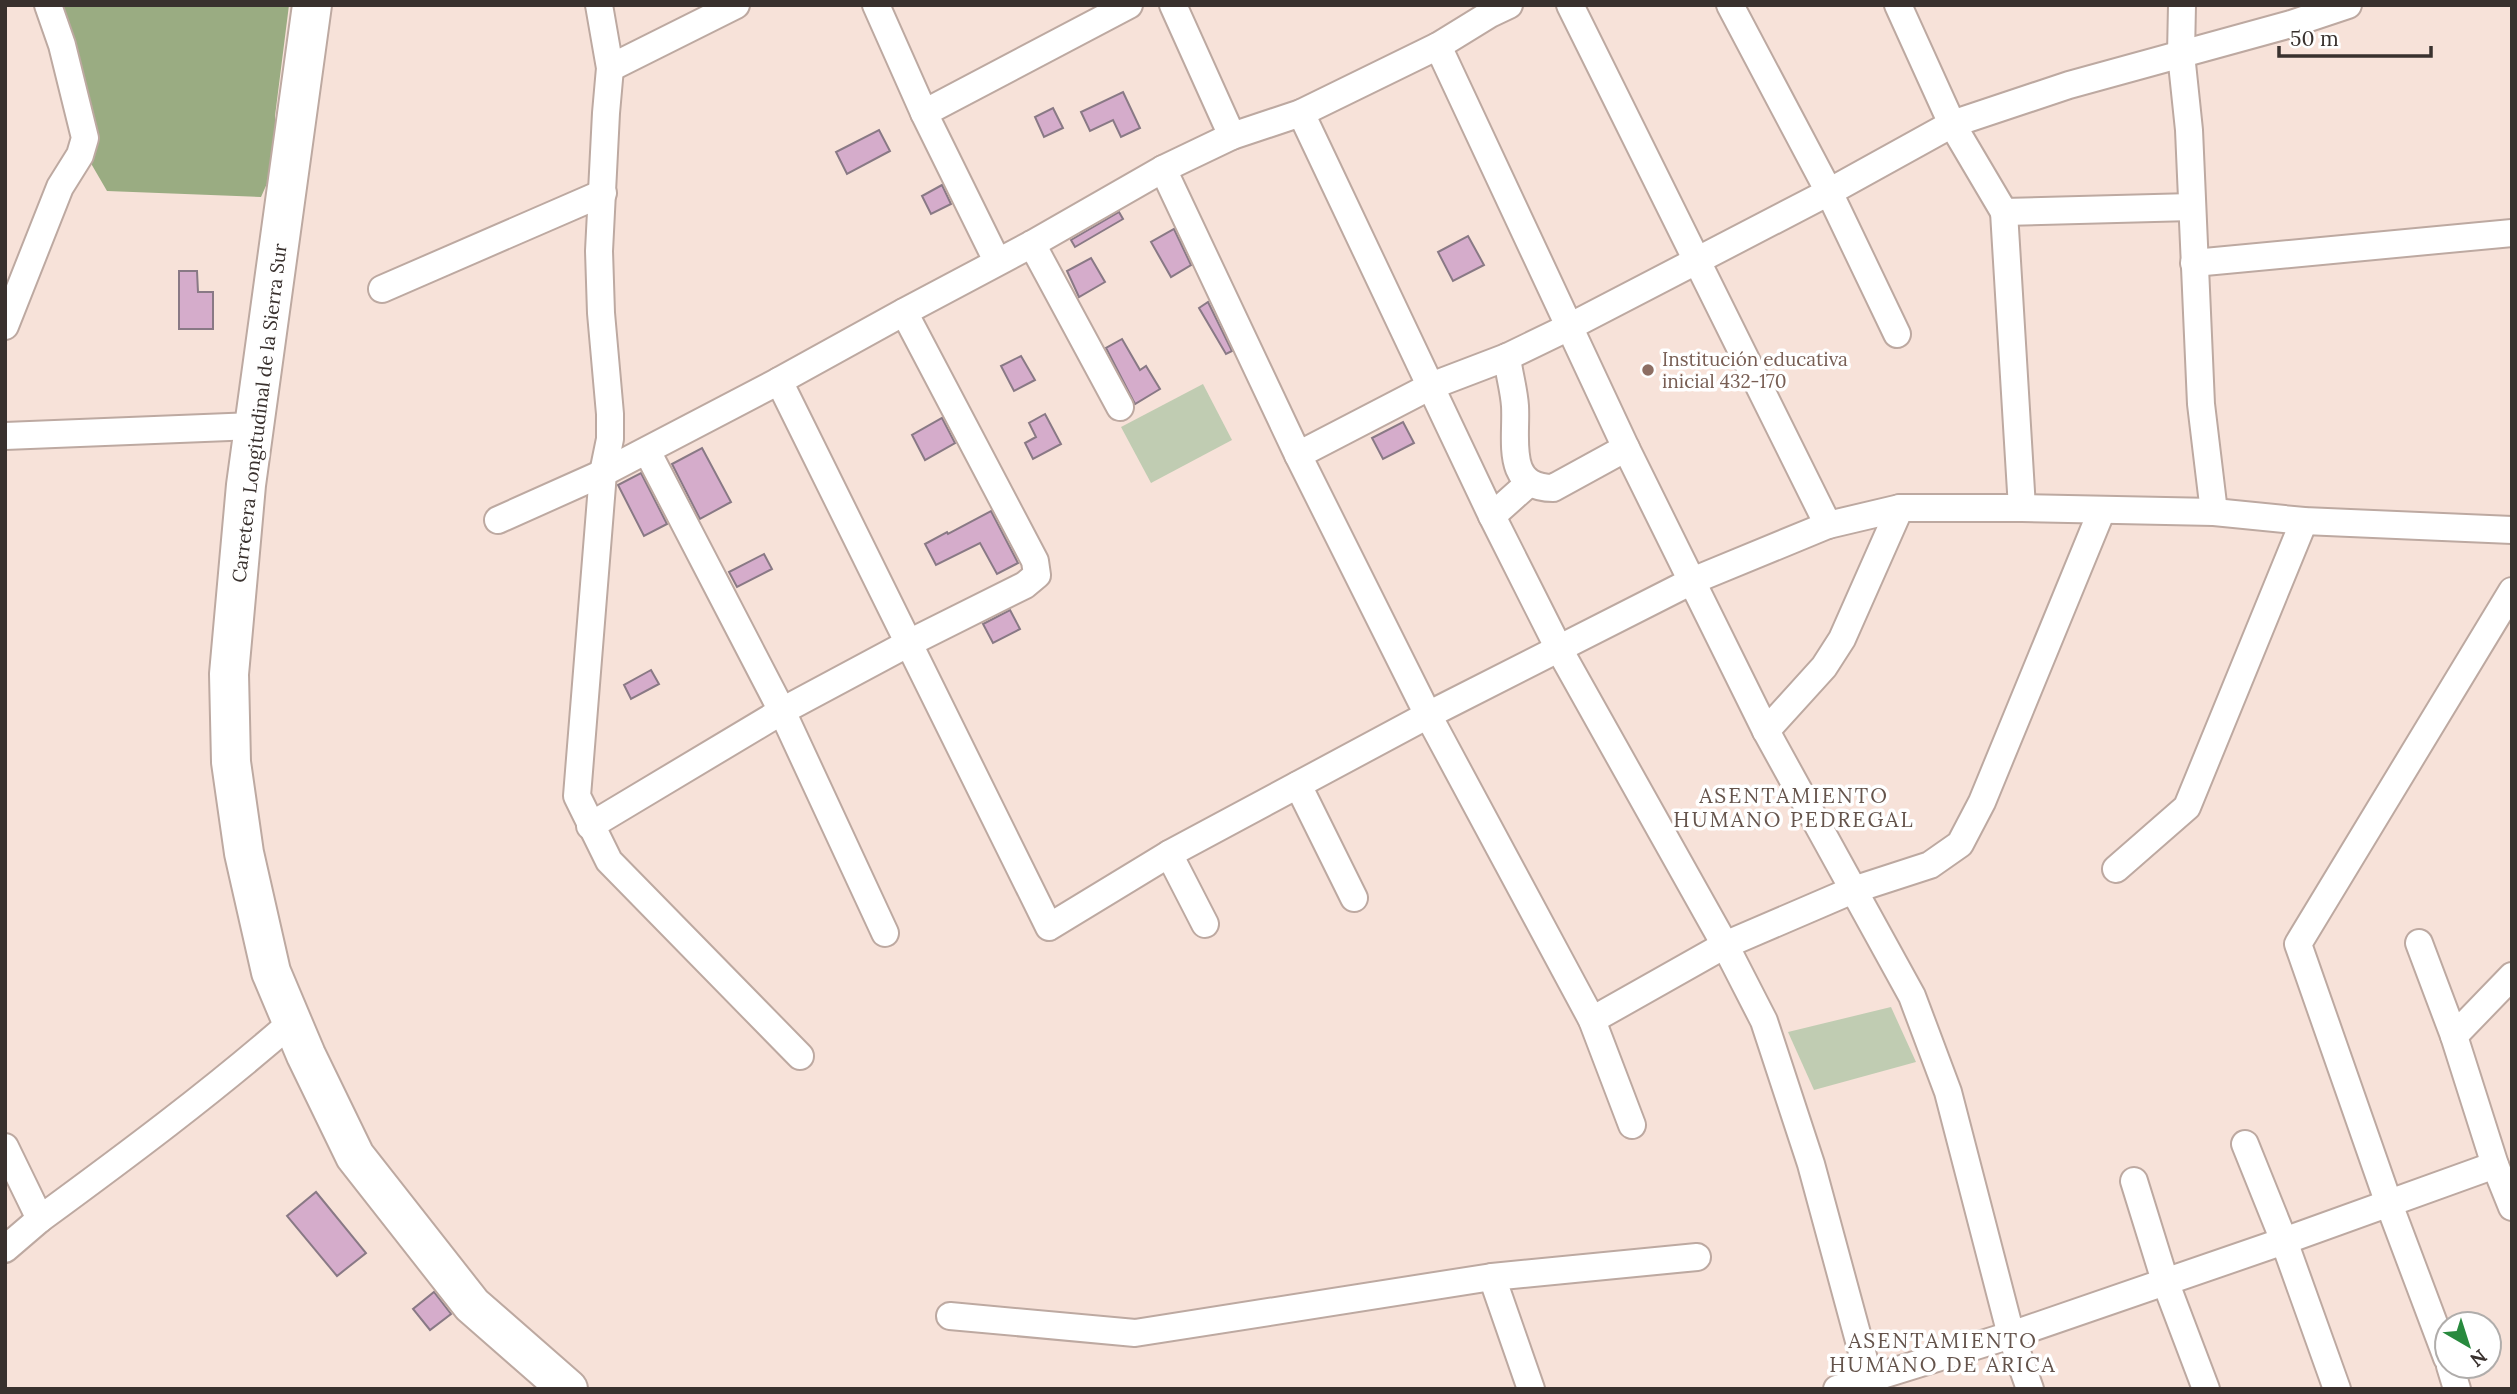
<svg xmlns="http://www.w3.org/2000/svg" width="2517" height="1394" viewBox="0 0 2517 1394" font-family="Lora,serif">
<style>
.green{fill:#c0ccb2}
.forest{fill:#9aac82}
.building{fill:#d5accb;stroke:#897985;stroke-width:2}
.lines{fill:none;stroke-linecap:round;stroke-linejoin:round}
.minor-casing{stroke:#bda9a1;stroke-width:30}
.highway-casing{stroke:#bda9a1;stroke-width:42}
.minor{stroke:#fff;stroke-width:26}
.highway{stroke:#fff;stroke-width:38}
.education-dot{fill:#8d6e63;stroke:#fff;stroke-width:2.5}
.labels{text-anchor:middle;dominant-baseline:central;stroke-width:7;stroke-linejoin:round;paint-order:stroke}
.education-label{font-size:19px;fill:#785e54;stroke:#fff;text-anchor:start}
.street-label{font-size:19px;fill:#39312e;stroke:#fff}
.neighbourhood-label{font-size:21px;letter-spacing:2px;fill:#64534b;stroke:#fff}
</style>
<rect width="100%" height="100%" fill="#f7e2d9"/>
<g class="green">
<path d="M 1203,384 L 1232,440 L 1151,483 L 1121,427 Z"/>
<path d="M 1891,1007 L 1916,1062 L 1814,1090 L 1788,1032 Z"/>
</g>
<path class="forest" d="M 59,5 L 289,5 L 275,116 L 277,161 L 261,197 L 107,191 L 89,160 Z"/>
<g class="building">
<path d="M 1123,92 L 1140,128 L 1121,137 L 1113,120 L 1090,131 L 1081,112 Z"/>
<path d="M 1053,108 L 1063,128 L 1044,137 L 1035,117 Z"/>
<path d="M 879,130 L 890,151 L 847,174 L 836,152 Z"/>
<path d="M 942,185 L 951,204 L 931,214 L 922,196 Z"/>
<path d="M 1119,212 L 1123,219 L 1075,247 L 1071,240 Z"/>
<path d="M 1174,229 L 1191,265 L 1171,277 L 1151,242 Z"/>
<path d="M 1468,236 L 1484,265 L 1453,281 L 1438,252 Z"/>
<path d="M 1091,258 L 1105,282 L 1079,297 L 1067,271 Z"/>
<path d="M 179,271 L 197,271 L 198,292 L 213,292 L 213,329 L 179,329 Z"/>
<path d="M 1208,302 L 1232,351 L 1226,354 L 1199,308 Z"/>
<path d="M 1122,339 L 1140,370 L 1146,366 L 1160,389 L 1135,404 L 1106,348 Z"/>
<path d="M 1021,356 L 1035,380 L 1014,391 L 1001,366 Z"/>
<path d="M 1045,414 L 1061,444 L 1033,459 L 1025,443 L 1036,437 L 1029,423 Z"/>
<path d="M 942,418 L 955,443 L 925,460 L 912,435 Z"/>
<path d="M 1403,422 L 1414,443 L 1383,459 L 1372,438 Z"/>
<path d="M 702,448 L 731,502 L 700,519 L 672,464 Z"/>
<path d="M 641,473 L 667,524 L 644,536 L 618,485 Z"/>
<path d="M 991,511 L 1018,563 L 997,574 L 980,543 L 936,565 L 925,544 L 947,532 L 948,534 Z"/>
<path d="M 764,554 L 772,569 L 737,587 L 729,572 Z"/>
<path d="M 1010,610 L 1020,629 L 993,643 L 983,624 Z"/>
<path d="M 651,670 L 659,684 L 631,699 L 624,685 Z"/>
<path d="M 316,1192 L 366,1253 L 337,1276 L 287,1216 Z"/>
<path d="M 434,1292 L 451,1314 L 430,1330 L 413,1309 Z"/>
</g>
<g class="lines">
<g class="minor-casing">
<g id="minor">
<path d="M 599,5 L 610,68 L 606,113 L 599,251 L 601,313 L 610,414 L 610,439 L 603,473 L 577,796 L 609,861 L 800,1056"/>
<path d="M 876,5 L 924,113 L 997,261"/>
<path d="M 1173,5 L 1232,136"/>
<path d="M 1570,5 L 1828,525"/>
<path d="M 1730,5 L 1829,192 L 1897,334"/>
<path d="M 1898,5 L 1952,124 L 2004,212 L 2192,207"/>
<path d="M 2182,5 L 2181,54 L 2189,130 L 2201,404 L 2214,512"/>
<path d="M 1438,46 L 1626,448 L 1766,731 L 1912,996 L 1948,1092 L 2011,1335 L 2030,1389"/>
<path d="M 610,68 L 736,5"/>
<path d="M 924,113 L 1129,5"/>
<path d="M 1301,113 L 1492,516 L 1559,649 L 1725,945 L 1764,1021 L 1811,1164 L 1872,1389"/>
<path d="M 1163,169 L 1298,455 L 1428,715 L 1592,1020 L 1632,1125"/>
<path d="M 2004,212 L 2022,508"/>
<path d="M 1032,244 L 1120,407"/>
<path d="M 2194,263 L 2512,233"/>
<path d="M 382,289 L 603,193"/>
<path d="M 5,326 L 60,187 L 80,155 L 85,138 L 62,45 L 48,5"/>
<path d="M 1507,357 C 1509,374 1514,390 1515,406 C 1517,439 1504,488 1553,488 L 1626,448"/>
<path d="M 779,381 L 1049,927 L 1169,854 L 1428,715 L 1692,581 L 1828,525 L 1900,508 L 2022,508 L 2214,512 L 2304,521 L 2512,530"/>
<path d="M 5,436 L 254,426"/>
<path d="M 647,451 L 782,711 L 885,933"/>
<path d="M 1298,455 L 1431,386 L 1507,357 L 1569,327 L 1829,192 L 1952,124 L 2069,85 L 2291,24 L 2348,5"/>
<path d="M 1492,516 L 1529,483"/>
<path d="M 498,520 L 603,473 L 779,381 L 904,312 L 1032,244 L 1163,169 L 1232,136 L 1301,113 L 1438,46 L 1490,14 L 1509,5"/>
<path d="M 1766,731 L 1824,667 L 1842,639 L 1900,508"/>
<path d="M 1298,785 L 1354,898"/>
<path d="M 590,826 L 782,711 L 909,643 L 1025,585 L 1037,575 L 1035,561 L 904,312"/>
<path d="M 1169,854 L 1205,924"/>
<path d="M 2116,869 L 2187,807 L 2304,521"/>
<path d="M 2419,943 L 2454,1036 L 2495,1165 L 2512,1207"/>
<path d="M 1592,1020 L 1725,945 L 1853,890 L 1930,865 L 1960,844 L 1982,802 L 2102,510"/>
<path d="M 2454,1036 L 2512,976"/>
<path d="M 2245,1144 L 2284,1241 L 2337,1389"/>
<path d="M 5,1147 L 40,1219 C 126,1156 212,1092 292,1022"/>
<path d="M 2134,1181 L 2165,1281 L 2206,1389"/>
<path d="M 5,1249 L 40,1219"/>
<path d="M 950,1316 L 1135,1333 L 1492,1277"/>
<path d="M 2447,1358 L 2389,1204 L 2298,944 L 2512,591"/>
<path d="M 2450,1366 L 2457,1389"/>
<path d="M 1531,1389 L 1492,1277 L 1697,1257"/>
<path d="M 1837,1389 L 2011,1335 L 2284,1241 L 2495,1165"/>
</g>
</g>
<g class="highway-casing">
<path id="highway" d="M 312,5 L 246,485 L 229,674 L 231,762 L 244,853 L 271,972 L 306,1055 L 355,1156 L 472,1305 L 568,1389"/>
</g>
<use href="#minor" class="minor"/>
<use href="#highway" class="highway"/>
</g>
<circle class="education-dot" cx="1648" cy="370" r="7"/>
<g class="labels">
<g class="education-label">
<text x="1662" y="359">Institución educativa<tspan x="1662" dy="22">inicial 432-170</tspan></text>
</g>
<g class="street-label">
<text transform="translate(259 413) rotate(-83)">Carretera Longitudinal de la Sierra Sur</text>
</g>
<g class="neighbourhood-label">
<text x="1794" y="795">ASENTAMIENTO<tspan x="1794" dy="24">HUMANO PEDREGAL</tspan></text>
<text x="1943" y="1340">ASENTAMIENTO<tspan x="1943" dy="24">HUMANO DE ARICA</tspan></text>
</g>
</g>
<rect width="2517" height="1394" fill="none" stroke="#39312e" stroke-width="14"/>
<g transform="translate(2468 1345) rotate(141)"><circle r="33" fill="#ffffff" stroke="#b0adab" stroke-width="2"/>
<path d="M0-5L12 26L0 18L-12 26Z" fill="#288a3e"/>
<text y="-10" font-size="19" font-weight="bold" text-anchor="middle" fill="#39312e">N</text>
</g>
<path d="M2279 46v10h152v-10" fill="none" stroke="#39312e" stroke-width="3.5"/>
<text x="2290" y="46" font-size="21" fill="#39312e" stroke="#ffffff" stroke-width="5" paint-order="stroke">50 m</text>
</svg>
